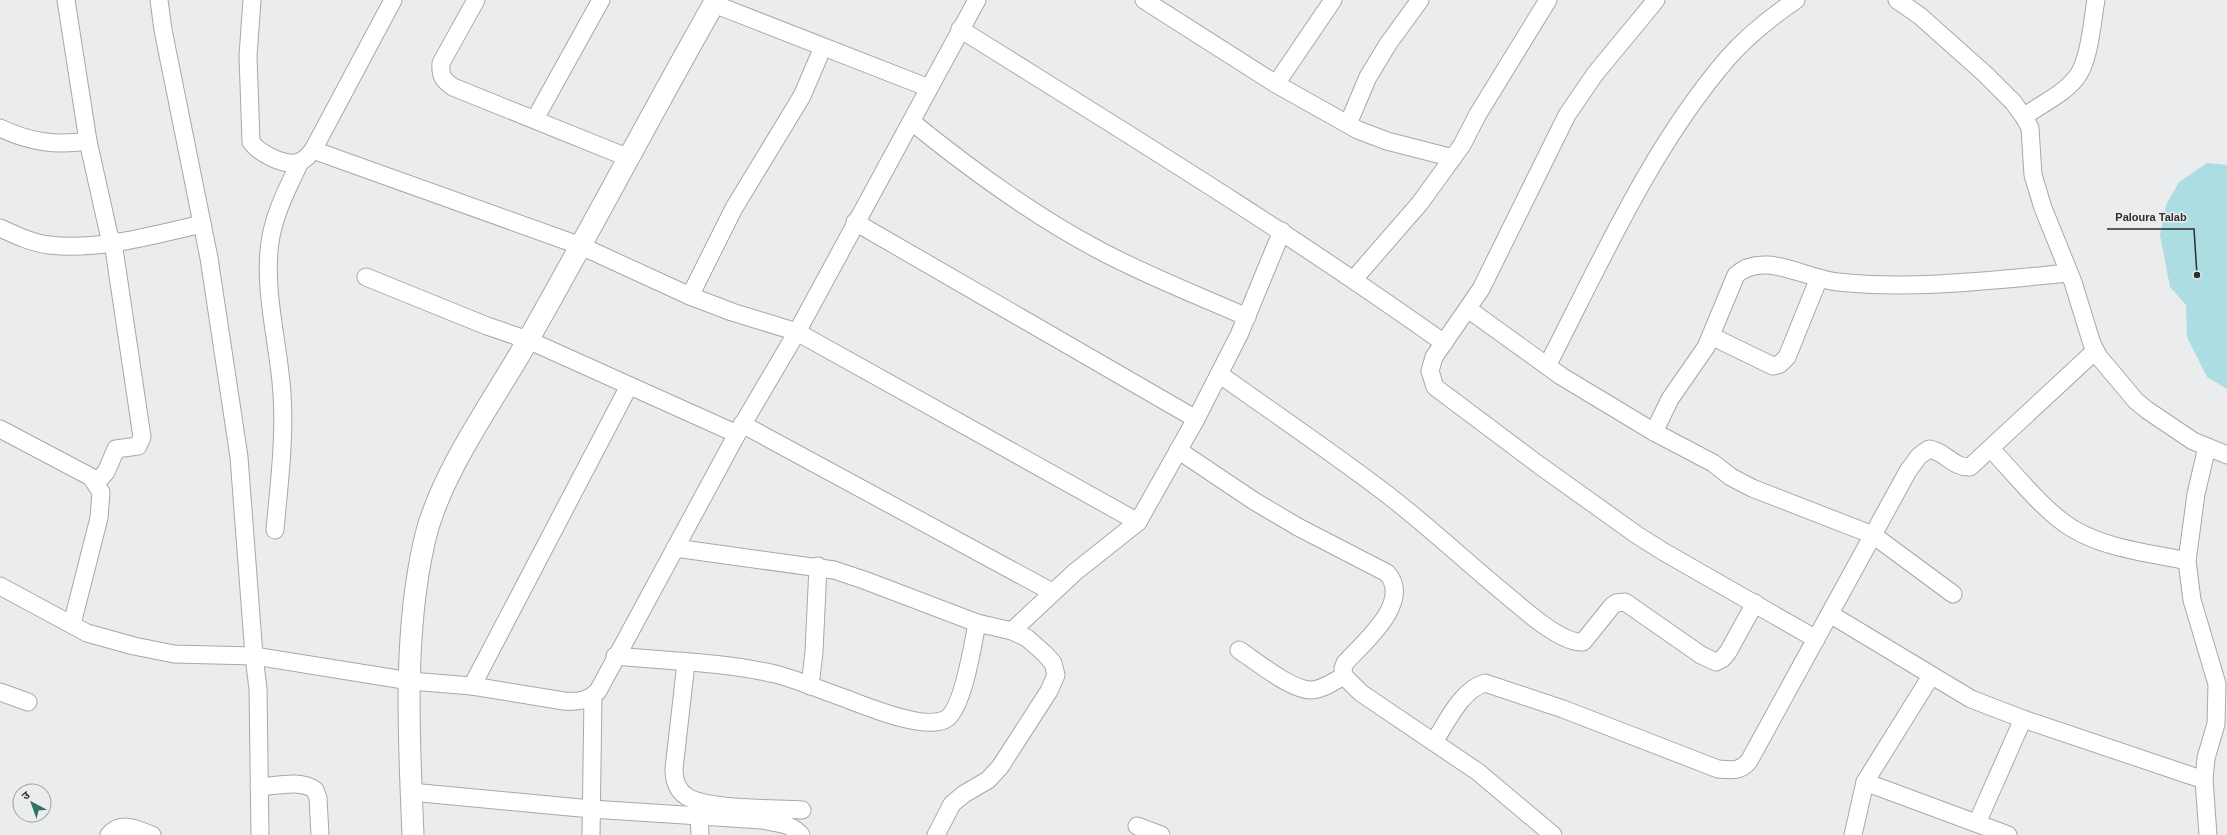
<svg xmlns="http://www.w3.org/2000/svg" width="2227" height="835" viewBox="0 0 2227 835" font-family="Arial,'Noto Sans Devanagari',sans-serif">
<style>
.water{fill:#acdde2}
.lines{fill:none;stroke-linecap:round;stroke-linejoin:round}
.minor-casing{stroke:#a7a8aa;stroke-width:19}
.tertiary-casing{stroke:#a7a8aa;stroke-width:23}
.minor{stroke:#fff;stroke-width:17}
.tertiary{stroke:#fff;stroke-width:21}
.leader{fill:none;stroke:#2d2e2e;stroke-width:1.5}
.callout-dot{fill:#2d2e2e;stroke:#ebecee;stroke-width:1.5}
.callout-label{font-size:11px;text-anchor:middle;font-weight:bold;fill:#2d2e2e;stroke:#ebecee;stroke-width:3;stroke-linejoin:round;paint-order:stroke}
</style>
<rect width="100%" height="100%" fill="#ebecee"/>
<path class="water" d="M 2207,163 L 2227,165 L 2227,389 L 2207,377 L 2187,337 L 2186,305 L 2170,287 L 2160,235 L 2166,205 L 2179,182 Z"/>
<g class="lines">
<g class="minor-casing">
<g id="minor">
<path d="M 66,0 L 88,141 L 109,235 L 113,242 L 142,437 L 138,446 L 116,449 L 106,472 L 96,483"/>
<path d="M 159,0 L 163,30 L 209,258 L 239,457 L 254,656 L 258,689 L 260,835"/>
<path d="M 252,0 L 248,56 L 251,142 C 259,153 285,167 299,162 C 305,160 309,155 313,150 L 393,0"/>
<path d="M 476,0 L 441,63 C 440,76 443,80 453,87 L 629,158"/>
<path d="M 1144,0 L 1276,84 L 1358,130 L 1387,141 L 1453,158"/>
<path d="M 1656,0 L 1595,74 L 1567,115 L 1481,289 L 1434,357 L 1430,371 L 1435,387 L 1539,465 L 1637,535 L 1664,552 L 1816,639"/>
<path d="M 1897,0 L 1920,16 L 1985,74 L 2013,102 L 2024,117 L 2030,128 L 2033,175 L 2043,208 L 2073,282 L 2092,344 L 2099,357 L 2136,401 L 2147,410 L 2193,441 L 2227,455"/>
<path d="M 714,4 L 929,88"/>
<path d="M 960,29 C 1123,131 1287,231 1444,343"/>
<path d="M 1276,84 L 1333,0"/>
<path d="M 2024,117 C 2040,104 2063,95 2076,78 C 2090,61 2092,21 2096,0"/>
<path d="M 535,119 L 601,0"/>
<path d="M 912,122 C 970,169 1031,214 1097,249 C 1145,275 1197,295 1247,317"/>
<path d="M 1348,124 L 1368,77 L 1388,44 L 1420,0"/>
<path d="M 0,128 C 30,142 55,146 88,141"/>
<path d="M 313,150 L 581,246 L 690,296 L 732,312 L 797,332 L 1138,522"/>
<path d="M 855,222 L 1196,419"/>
<path d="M 0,228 C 15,235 32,243 49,245 C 100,251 153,235 202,224"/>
<path d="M 366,277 L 487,326 L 528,340 L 737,434"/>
<path d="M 1354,279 L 1420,203 L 1462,145 L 1478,114 L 1548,0"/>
<path d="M 690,296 L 734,208 L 802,96 L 823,47"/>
<path d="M 1468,309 L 1561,376 L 1654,432 L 1713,463 L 1731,477 L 1752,488 L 1873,535 L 1953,594"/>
<path d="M 1711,336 L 1773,366 L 1780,364 L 1787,357 L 1819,278"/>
<path d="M 1547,366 C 1601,262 1650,149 1727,59 C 1747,36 1771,17 1796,0"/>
<path d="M 1219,374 C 1274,413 1330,451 1384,492 C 1426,524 1464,560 1504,593 C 1521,607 1561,644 1583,642 L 1612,606 L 1616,603 L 1625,602 L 1701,655 L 1716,662 L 1722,659 L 1728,652 L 1755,603"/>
<path d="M 742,424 L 1052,592"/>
<path d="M 0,429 L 91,477 L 101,492 L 99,518 L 72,624"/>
<path d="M 1654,432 L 1670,399 L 1706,347 L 1736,275 C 1764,250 1805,279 1838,282 C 1912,290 1994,280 2069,273"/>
<path d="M 2207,447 L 2196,494 L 2187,561 L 2192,600 L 2217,684 L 2216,724 L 2206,758 L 2204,780 L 2208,835"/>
<path d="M 1991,449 C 2015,474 2046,514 2075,530 C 2108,549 2150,553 2187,561"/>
<path d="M 1178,450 L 1254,501 L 1298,527 L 1387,573 C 1413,602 1363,643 1345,663 L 1343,669 L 1344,676 L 1361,693 L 1478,772 L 1553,835"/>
<path d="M 275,530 C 279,485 285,439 282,394 C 279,344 263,292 270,242 C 274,214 288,187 300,162"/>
<path d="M 675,548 L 834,570 L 864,580 L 977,623 L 1012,631 L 1027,638 L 1045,654 L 1053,663 L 1056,675 L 1049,691 L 1000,767 L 988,780 L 964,794 L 952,804 L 936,835"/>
<path d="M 0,586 L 87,633 L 134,646 L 174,654 L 254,656 L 410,681 L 472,686 L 564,701 C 578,702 588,701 598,691 L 737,434 L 797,332 L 977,0"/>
<path d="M 1830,614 L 1971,699 L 2023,719 L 2204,780"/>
<path d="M 1012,631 L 1075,572 L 1138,522 L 1196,419 L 1239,335 L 1282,231"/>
<path d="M 1239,650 C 1256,661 1292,691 1312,690 C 1324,689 1334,681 1344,676"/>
<path d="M 615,656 C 668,661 723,662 775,674 C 799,680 823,691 847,699 C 868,707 925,731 946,719 C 963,709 973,644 977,623"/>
<path d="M 686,663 L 674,769 C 674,779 677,790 686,796 C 706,810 775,808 802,810"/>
<path d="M 472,686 L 629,386"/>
<path d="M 810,686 L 814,652 L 818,566"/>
<path d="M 0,692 L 28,702"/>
<path d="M 1434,742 C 1447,722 1461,690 1485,683 L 1563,709 L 1718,769 C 1731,770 1740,772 1749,761 L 1908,471 L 1919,456 L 1929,449 C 1945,451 1953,468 1970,467 L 2095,351"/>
<path d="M 1865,782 L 2008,835"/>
<path d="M 259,787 C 276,786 301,779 315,790 L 318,798 L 320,835"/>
<path d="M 411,792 L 591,809 L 762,820 C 776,823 791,823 801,835"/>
<path d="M 699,815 L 700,835"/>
<path d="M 1977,823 L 2023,719"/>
<path d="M 1137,826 L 1161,835"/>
<path d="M 109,835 C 121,820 137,830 152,835"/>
<path d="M 591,835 L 593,696"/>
<path d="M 1853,835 L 1865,782 L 1931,676"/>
</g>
</g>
<g class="tertiary-casing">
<path id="tertiary" d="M 413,835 C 409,741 403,636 424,543 C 439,474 493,402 528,340 C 592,228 652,112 716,0"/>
</g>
<use href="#minor" class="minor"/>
<use href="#tertiary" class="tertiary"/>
</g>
<path class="leader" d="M2197 275L2194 229H2107"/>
<circle class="callout-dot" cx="2197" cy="275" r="4"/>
<g class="callout-label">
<text x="2151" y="221">Paloura Talab</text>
</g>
<g transform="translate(32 803) rotate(319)"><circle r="19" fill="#ebecee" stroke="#9fa0a1"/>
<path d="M0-3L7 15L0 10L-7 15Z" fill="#307262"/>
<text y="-6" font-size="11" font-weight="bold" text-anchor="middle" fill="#2d2e2e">उ</text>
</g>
</svg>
